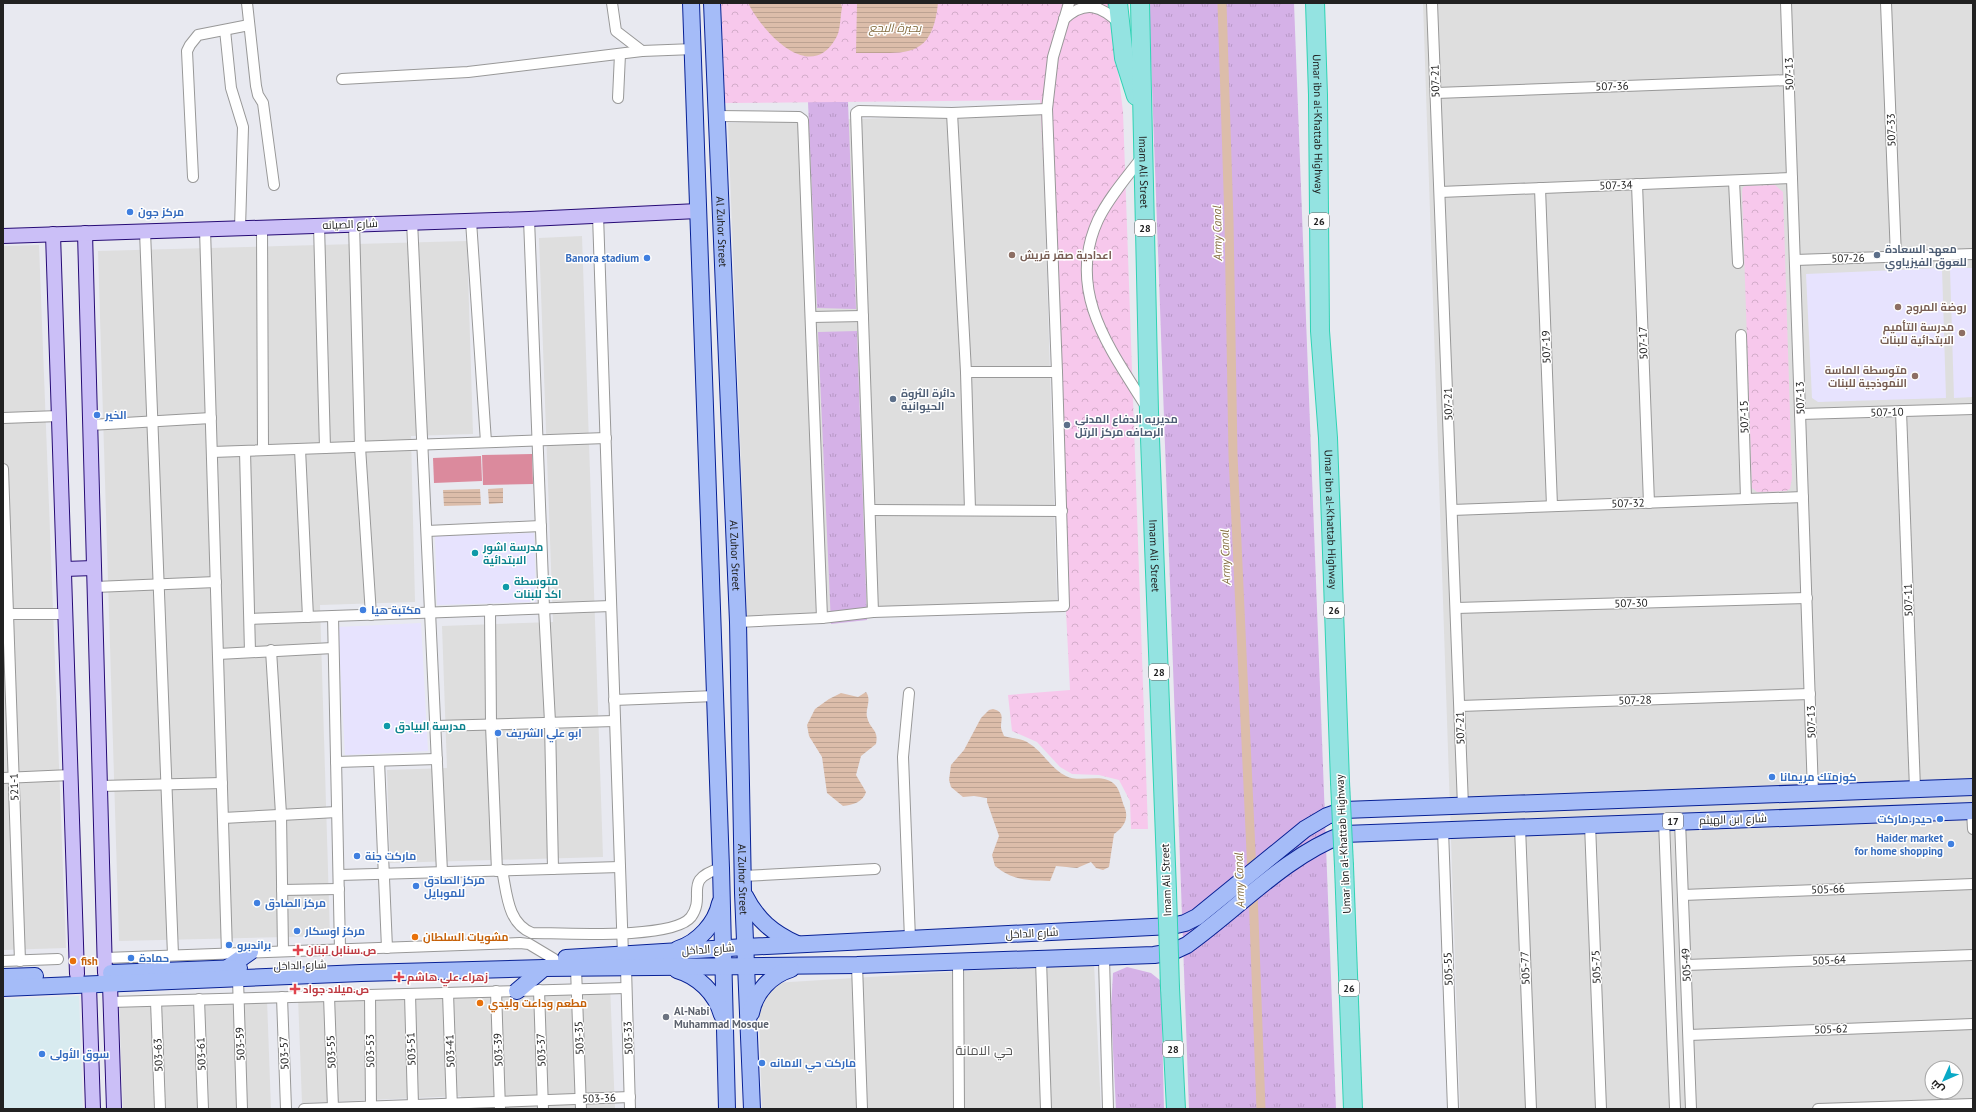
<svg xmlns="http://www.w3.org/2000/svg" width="1976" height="1112" viewBox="0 0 1976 1112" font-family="'PT Sans',Cairo,sans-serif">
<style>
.residential{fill:#dedede;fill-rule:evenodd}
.commercial{fill:#d8ebf0}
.education{fill:#e7e3fe}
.grass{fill:url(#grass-tufts)}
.park{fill:url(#park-crowns)}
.pitch{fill:#db8a9d}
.water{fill:url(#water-rules)}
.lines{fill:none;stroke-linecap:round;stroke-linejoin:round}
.canal{stroke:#dcbdaa;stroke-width:9}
.street-casing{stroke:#989898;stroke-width:12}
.secondary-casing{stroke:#260b75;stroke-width:16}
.primary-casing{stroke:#082195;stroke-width:18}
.highway-casing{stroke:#30d3b4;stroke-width:20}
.street{stroke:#fff;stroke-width:10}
.secondary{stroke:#cbbff7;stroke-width:14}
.primary{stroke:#a5bcf8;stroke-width:16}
.highway{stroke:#94e3e1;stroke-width:18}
.highway-bridge-casing{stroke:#30d3b4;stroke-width:20;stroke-linecap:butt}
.highway-bridge{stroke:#94e3e1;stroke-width:18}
.shop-dot{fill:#3f7fe0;stroke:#fff;stroke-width:1.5}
.education-dot{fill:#8d6e63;stroke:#fff;stroke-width:1.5}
.service-dot{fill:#5c6f8a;stroke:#fff;stroke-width:1.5}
.culture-dot{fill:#0f9aa8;stroke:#fff;stroke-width:1.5}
.food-dot{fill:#e8710a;stroke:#fff;stroke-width:1.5}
.health-dot{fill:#e0444e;stroke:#fff;stroke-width:1.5}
.worship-dot{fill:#6b7280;stroke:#fff;stroke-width:1.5}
.labels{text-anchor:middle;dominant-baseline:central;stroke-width:3;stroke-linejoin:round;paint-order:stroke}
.shield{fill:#fff;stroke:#646464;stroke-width:1}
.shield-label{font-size:10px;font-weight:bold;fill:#212121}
.street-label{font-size:11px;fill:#212121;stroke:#fff}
.shop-label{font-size:11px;font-weight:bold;fill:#366cbe;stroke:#fff;text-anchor:start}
.service-label{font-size:11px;font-weight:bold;fill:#4e5e75;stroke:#fff;text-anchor:start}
.education-label{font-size:11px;font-weight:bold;fill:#785e54;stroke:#fff;text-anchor:start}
.culture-label{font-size:11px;font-weight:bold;fill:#0d838f;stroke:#fff;text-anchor:start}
.food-label{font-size:11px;font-weight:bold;fill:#c56008;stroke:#fff;text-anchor:start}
.health-label{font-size:11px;font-weight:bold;fill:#be3a42;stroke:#fff;text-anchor:start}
.worship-label{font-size:11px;font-weight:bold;fill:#5b616d;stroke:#fff;text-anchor:start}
.water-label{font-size:12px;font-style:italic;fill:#856e41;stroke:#fff}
.quarter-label{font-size:13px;fill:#545454;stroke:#fff}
</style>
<defs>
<pattern id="grass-tufts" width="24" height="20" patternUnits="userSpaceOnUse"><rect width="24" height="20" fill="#d5b1e7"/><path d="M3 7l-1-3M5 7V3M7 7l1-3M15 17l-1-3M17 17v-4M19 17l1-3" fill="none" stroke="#b798c6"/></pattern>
<pattern id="park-crowns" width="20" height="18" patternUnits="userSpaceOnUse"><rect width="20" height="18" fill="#f7c8ec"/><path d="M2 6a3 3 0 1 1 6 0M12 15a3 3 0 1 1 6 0" fill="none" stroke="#d3acca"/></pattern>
<pattern id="water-rules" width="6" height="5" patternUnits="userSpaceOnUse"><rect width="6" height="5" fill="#dcbdaa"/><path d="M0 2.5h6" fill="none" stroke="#bca292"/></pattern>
</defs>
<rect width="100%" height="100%" fill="#e8e9f0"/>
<g class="residential">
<path d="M 1423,3 L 1973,3 L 1973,1109 L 1460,1109 ZM 1932,1068 L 1956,1068 L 1956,1092 L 1932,1092 Z"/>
<path d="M 1042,113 L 1057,601 L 747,617 L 728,123 Z"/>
<path d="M 582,236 L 603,857 L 390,863 L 387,770 L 447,768 L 442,626 L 553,622 L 539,238 Z"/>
<path d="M 467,241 L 473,434 L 411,436 L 415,602 L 320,605 L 330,936 L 119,941 L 98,251 Z"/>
<path d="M 39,245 L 66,948 L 3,950 L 3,246 Z"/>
<path d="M 1094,963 L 1101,1109 L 762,1109 L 758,984 Z"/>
<path d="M 610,985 L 615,1109 L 462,1109 L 461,1096 L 302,1103 L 298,997 Z"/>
<path d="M 267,999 L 271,1109 L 123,1109 L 119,1005 Z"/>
</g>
<path class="commercial" d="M 79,996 L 83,1109 L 3,1109 L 3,999 Z"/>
<g class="education">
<path d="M 1942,268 L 1946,398 L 1818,402 L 1812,398 L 1806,274 Z"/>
<path d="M 1950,268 L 1973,268 L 1973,397 L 1954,398 Z"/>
<path d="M 534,533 L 536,602 L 437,605 L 435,536 Z"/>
<path d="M 421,623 L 428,751 L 345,755 L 338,627 Z"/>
</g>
<g class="grass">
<path d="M 1149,3 L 1294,3 L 1336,1109 L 1189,1109 Z"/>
<path d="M 808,102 L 848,102 L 856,309 L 817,308 Z"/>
<path d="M 857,331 L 867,620 L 831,624 L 818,332 Z"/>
<path d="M 1127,967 L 1151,973 L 1161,981 L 1164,1109 L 1116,1109 L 1111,1009 L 1113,973 Z"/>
</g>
<g class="park">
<path d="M 721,3 L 1110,3 L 1123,112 L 1148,829 L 1131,829 L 1130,801 L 1119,780 L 1099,775 L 1072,774 L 1060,767 L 1037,742 L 1012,731 L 1008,695 L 1070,690 L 1040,100 L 725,103 Z"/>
<path d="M 1775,185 L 1783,192 L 1792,478 L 1790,489 L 1786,491 L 1757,492 L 1752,488 L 1742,191 L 1743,187 L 1746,186 Z"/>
</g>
<g class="pitch">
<path d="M 532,454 L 533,484 L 483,485 L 482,455 Z"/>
<path d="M 481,456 L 482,481 L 434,483 L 433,458 Z"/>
</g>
<g class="water">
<path d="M 748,3 L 841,3 L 842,8 C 840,16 841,30 836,38 C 810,85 762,31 748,3 Z"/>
<path d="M 857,3 L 938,3 C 932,62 903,52 856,53 Z"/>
<path d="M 503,488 L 503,503 L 489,504 L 488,489 Z"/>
<path d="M 480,489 L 481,505 L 444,506 L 443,490 Z"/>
<path d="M 866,692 C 872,701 865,708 867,717 C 870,730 879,729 876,744 L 861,756 L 856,775 L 866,792 C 863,802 853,805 843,806 L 827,793 L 822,757 L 809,736 L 807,725 L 815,709 L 829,699 L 841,693 L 858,697 Z"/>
<path d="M 993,709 C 1005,712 1001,718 1001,727 C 1001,730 1003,733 1004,736 C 1013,739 1022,738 1030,744 C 1044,753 1051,769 1066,776 C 1081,784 1104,771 1116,786 C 1120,791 1122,801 1124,806 C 1130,819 1123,828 1114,834 L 1109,867 L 1103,870 L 1096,868 L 1091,862 L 1077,868 L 1056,866 L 1050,881 C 1027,880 1014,881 995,866 L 992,855 L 999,836 L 987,802 L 987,798 L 974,796 L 963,797 L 951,787 L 949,780 L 951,765 L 964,750 L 981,718 L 989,710 Z"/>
</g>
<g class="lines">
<g class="canal">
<path d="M 1222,3 L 1229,221 L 1233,455 L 1252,874"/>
<path d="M 1253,891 L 1261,1109"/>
</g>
<g class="street-casing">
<g id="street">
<path d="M 247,3 L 256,86 L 258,95 L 263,103 L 274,185"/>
<path d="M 612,3 L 616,31 L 642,51"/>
<path d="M 1432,3 L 1463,806"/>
<path d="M 1786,3 L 1813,793"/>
<path d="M 1886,3 L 1896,257"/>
<path d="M 1064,19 C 1085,0 1101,5 1120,24"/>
<path d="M 225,30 L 231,88 L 243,127 L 240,228"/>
<path d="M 342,79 L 468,72 L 642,51 L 694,49"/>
<path d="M 1436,93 L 1789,80"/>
<path d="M 618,98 L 620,54"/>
<path d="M 952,113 L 966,372 L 970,510"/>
<path d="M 716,116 L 799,117 L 803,120 L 822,618"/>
<path d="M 1142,157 C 1127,177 1109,197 1098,220 C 1065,292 1111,350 1147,408"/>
<path d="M 193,177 L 187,51 L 190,45 L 198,35 L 249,25"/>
<path d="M 1734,181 L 1738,263"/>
<path d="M 1637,184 L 1649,503"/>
<path d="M 1540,188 L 1552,506"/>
<path d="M 1440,192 L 1792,178"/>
<path d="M 598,215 L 623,955"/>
<path d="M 529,219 L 544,608 L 550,722 L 553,869"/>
<path d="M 412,221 L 442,872"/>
<path d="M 471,221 L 486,442"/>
<path d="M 354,223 L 360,447 L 371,615"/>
<path d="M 319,225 L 325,448"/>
<path d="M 262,227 L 263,450"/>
<path d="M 205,229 L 227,953"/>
<path d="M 145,231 L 173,955"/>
<path d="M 1795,260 L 1973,254"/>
<path d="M 811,317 L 863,316"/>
<path d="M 1741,335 L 1746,499"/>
<path d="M 966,372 L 1057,372"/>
<path d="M 1901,411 L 1915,789"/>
<path d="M 1800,414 L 1973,409"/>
<path d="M 3,418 L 59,416"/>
<path d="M 90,425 L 211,418"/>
<path d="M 300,449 L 308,617"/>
<path d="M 245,451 L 250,652"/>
<path d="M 212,452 L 606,438"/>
<path d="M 3,469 L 20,961"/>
<path d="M 870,510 L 1062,511"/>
<path d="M 1452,510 L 1803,497"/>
<path d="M 427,531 L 541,526"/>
<path d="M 95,587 L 216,582"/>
<path d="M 1456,608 L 1807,598"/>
<path d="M 490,610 L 491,725 L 497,871"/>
<path d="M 873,612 L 856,113 L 859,111 L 952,113 L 1047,109"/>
<path d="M 3,614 L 66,614"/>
<path d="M 333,616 L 340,949"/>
<path d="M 250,619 L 611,606"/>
<path d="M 738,622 L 822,618 L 873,612 L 1064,606 L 1057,372 L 1047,109 L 1053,57 L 1069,3"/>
<path d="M 271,650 L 281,814 L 283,951"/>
<path d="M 218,654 L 333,648"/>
<path d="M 909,693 L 903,757 L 910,939"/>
<path d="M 614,700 L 715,696"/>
<path d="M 1460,706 L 1810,694"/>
<path d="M 435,726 L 615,721"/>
<path d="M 379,761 L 387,948"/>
<path d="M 336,762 L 437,759"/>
<path d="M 3,778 L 71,775"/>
<path d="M 100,786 L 222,783"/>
<path d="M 1972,811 L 1973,829"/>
<path d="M 223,818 L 337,812"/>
<path d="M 1664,821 L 1675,1109"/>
<path d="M 1680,821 L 1691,1109"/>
<path d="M 1590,824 L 1601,1109"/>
<path d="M 1520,827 L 1531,1109"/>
<path d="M 1443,830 L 1453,1109"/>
<path d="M 502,870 C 507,893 507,923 532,933 C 562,933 673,940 691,917 C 707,895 681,880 721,868"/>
<path d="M 339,875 L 620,867"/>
<path d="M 743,876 L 875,869"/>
<path d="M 282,890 L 339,889"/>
<path d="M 1683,895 L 1973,884"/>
<path d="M 105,958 L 520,943 L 529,944 L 554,959"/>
<path d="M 1104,958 L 1108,1109"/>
<path d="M 1041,960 L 1046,1109"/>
<path d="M 3,961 L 58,959"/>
<path d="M 958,963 L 959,1109"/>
<path d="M 857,965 L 862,1109"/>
<path d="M 1686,965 L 1973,955"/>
<path d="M 576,968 L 581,1109"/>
<path d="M 626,968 L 630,1109"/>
<path d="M 238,979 L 242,1109"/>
<path d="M 539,990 L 543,1109"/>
<path d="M 496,991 L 500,1109"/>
<path d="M 448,993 L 452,1109"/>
<path d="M 410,994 L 413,1105"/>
<path d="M 370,995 L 371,1107"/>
<path d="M 329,996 L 333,1108"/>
<path d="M 282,997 L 286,1109"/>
<path d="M 199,999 L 203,1109"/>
<path d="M 156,1001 L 160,1109"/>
<path d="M 110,1002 L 626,988"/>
<path d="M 1689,1035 L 1973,1024"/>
<path d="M 304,1109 L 630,1097"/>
<path d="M 1818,1109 L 1973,1104"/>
</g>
</g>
<g class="secondary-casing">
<g id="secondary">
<path d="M 85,233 L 105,973"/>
<path d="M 53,234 L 77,974"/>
<path d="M 3,236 L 529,219 L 698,211"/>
<path d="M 64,569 L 94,568"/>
<path d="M 110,984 L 114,1109"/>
<path d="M 89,985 L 93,1109"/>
</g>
</g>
<g class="primary-casing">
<g id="primary">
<path d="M 691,3 L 721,868 L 727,1109"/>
<path id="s1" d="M 712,3 L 738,622 L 743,893 L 752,1109"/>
<path d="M 745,896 C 757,920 773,933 797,944"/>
<path d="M 678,949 C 698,943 716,923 720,903"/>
<path d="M 566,958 L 745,947 L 1172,926 L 1185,923 L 1197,917 L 1305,829 L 1327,816 L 1344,810 L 1973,787"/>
<path d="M 226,969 L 250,952"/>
<path d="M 677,970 C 698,976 716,993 722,1015"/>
<path d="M 111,973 L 239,968"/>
<path d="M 3,977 L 35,976"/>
<path d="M 3,988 L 361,973 L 544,968 L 857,965 L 1154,955 L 1172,952 L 1187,945 C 1239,908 1284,857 1344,834 L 1973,811"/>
<path d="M 517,991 L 544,968"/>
<path d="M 751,1013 C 755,992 771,975 791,969"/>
</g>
</g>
<g class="highway-casing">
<g id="highway">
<path d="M 1118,3 L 1124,58 L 1136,96"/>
<path id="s2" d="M 1140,3 L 1149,412 L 1167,891"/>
<path id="s3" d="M 1315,3 L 1318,95 L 1320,331 L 1328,438 L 1340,782"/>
<path d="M 1344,866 L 1353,1109"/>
<path d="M 1170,988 L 1176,1109"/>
</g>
</g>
<use href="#street" class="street"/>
<use href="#secondary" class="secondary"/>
<use href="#primary" class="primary"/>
<use href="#highway" class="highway"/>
<g class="highway-bridge-casing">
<g id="highway-bridge">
<path d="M 1340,782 L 1344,866"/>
<path d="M 1167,891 L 1170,988"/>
</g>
</g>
<use href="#highway-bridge" class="highway-bridge"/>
</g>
<g class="shop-dot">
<circle cx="130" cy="212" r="4"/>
<circle cx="647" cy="258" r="4"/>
<circle cx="97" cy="415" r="4"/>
<circle cx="363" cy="610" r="4"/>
<circle cx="498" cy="733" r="4"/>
<circle cx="1772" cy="777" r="4"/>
<circle cx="1940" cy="819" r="4"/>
<circle cx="1951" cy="844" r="4"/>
<circle cx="357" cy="856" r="4"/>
<circle cx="416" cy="886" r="4"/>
<circle cx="257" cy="903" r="4"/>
<circle cx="297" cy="931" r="4"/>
<circle cx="229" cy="945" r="4"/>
<circle cx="131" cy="958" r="4"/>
<circle cx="42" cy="1054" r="4"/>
<circle cx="762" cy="1063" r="4"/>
</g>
<g class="education-dot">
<circle cx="1012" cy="255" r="4"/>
<circle cx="1898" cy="307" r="4"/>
<circle cx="1962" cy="333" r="4"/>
<circle cx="1915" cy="376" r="4"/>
</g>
<g class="service-dot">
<circle cx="1877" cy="255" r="4"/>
<circle cx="893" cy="399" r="4"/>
<circle cx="1067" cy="425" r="4"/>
</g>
<g class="culture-dot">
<circle cx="475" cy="553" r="4"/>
<circle cx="506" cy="587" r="4"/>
<circle cx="387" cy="726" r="4"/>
</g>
<g class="food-dot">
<circle cx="415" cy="937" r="4"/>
<circle cx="73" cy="961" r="4"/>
<circle cx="480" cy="1003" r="4"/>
</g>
<g class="health-dot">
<path d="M296 944h4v4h4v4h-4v4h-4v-4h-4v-4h4z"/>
<path d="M397 971h4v4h4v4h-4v4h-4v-4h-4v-4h4z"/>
<path d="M293 983h4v4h4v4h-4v4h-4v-4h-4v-4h4z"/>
</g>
<circle class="worship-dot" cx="666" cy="1017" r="4"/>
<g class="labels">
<g class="shield">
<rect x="1309" y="213" width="20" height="16" rx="3"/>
<rect x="1135" y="220" width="20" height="16" rx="3"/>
<rect x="1324" y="602" width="20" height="16" rx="3"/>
<rect x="1149" y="664" width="20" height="16" rx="3"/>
<rect x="1663" y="813" width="20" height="16" rx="3"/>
<rect x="1339" y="980" width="20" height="16" rx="3"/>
<rect x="1163" y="1041" width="20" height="16" rx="3"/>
</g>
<g class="shield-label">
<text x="1319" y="221">26</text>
<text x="1145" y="228">28</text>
<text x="1334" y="610">26</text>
<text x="1159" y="672">28</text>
<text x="1673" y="821">17</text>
<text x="1349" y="988">26</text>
<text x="1173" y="1049">28</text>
</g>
<g class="street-label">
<text transform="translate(1789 74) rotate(-92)">507-13</text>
<text transform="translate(1435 81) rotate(-92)">507-21</text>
<text transform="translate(1612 86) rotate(-2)">507-36</text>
<text stroke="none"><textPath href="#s3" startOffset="121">Umar ibn al-Khattab Highway</textPath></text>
<text transform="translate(1891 130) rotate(-92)">507-33</text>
<text stroke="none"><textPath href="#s2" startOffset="169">Imam Ali Street</textPath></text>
<text transform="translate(1616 185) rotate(-2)">507-34</text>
<text transform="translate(350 224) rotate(-2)">شارع الصيانه</text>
<text stroke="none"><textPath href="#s1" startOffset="229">Al Zuhor Street</textPath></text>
<text transform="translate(1848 258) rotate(-2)">507-26</text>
<text transform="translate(1643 343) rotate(-92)">507-17</text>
<text transform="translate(1546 347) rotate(-92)">507-19</text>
<text transform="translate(1800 398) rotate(-92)">507-13</text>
<text transform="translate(1448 404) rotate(-92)">507-21</text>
<text transform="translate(1887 412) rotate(-2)">507-10</text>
<text transform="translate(1744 417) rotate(-92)">507-15</text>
<text transform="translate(1628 503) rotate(-2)">507-32</text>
<text stroke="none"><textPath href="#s3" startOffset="517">Umar ibn al-Khattab Highway</textPath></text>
<text stroke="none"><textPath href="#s1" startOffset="553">Al Zuhor Street</textPath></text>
<text stroke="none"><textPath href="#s2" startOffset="553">Imam Ali Street</textPath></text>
<text transform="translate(1908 600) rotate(-92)">507-11</text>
<text transform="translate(1631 603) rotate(-2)">507-30</text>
<text transform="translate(1635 700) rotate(-2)">507-28</text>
<text transform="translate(1811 722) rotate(-92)">507-13</text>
<text transform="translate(1460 728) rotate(-92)">507-21</text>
<text transform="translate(14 787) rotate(-92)">521-1</text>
<text transform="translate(1733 819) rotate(-2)">شارع ابن الهيثم</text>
<text transform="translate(1343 844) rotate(-93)">Umar ibn al-Khattab Highway</text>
<text stroke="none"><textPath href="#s1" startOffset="877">Al Zuhor Street</textPath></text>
<text transform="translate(1166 880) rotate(-92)">Imam Ali Street</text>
<text transform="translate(1828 889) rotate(-2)">505-66</text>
<text transform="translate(1032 933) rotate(-3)">شارع الداخل</text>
<text transform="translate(708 949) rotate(-4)">شارع الداخل</text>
<text transform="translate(1829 960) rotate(-2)">505-64</text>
<text transform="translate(300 965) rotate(-2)">شارع الداخل</text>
<text transform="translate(1686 965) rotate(-92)">505-49</text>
<text transform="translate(1596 967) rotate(-92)">505-75</text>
<text transform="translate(1525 968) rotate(-92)">505-77</text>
<text transform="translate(1448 969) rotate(-92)">505-55</text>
<text transform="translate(1831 1029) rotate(-2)">505-62</text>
<text transform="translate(579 1038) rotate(-92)">503-35</text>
<text transform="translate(628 1038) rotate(-92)">503-33</text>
<text transform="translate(240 1044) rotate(-92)">503-59</text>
<text transform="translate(411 1049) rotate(-92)">503-51</text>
<text transform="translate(498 1050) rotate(-92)">503-39</text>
<text transform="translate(541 1050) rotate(-92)">503-37</text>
<text transform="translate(370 1051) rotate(-91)">503-53</text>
<text transform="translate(450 1051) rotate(-92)">503-41</text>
<text transform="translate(331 1052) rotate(-92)">503-55</text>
<text transform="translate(284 1053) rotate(-92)">503-57</text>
<text transform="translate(201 1054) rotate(-92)">503-61</text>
<text transform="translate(158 1055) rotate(-92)">503-63</text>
<text transform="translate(599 1098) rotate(-2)">503-36</text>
</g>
<g class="shop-label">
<text x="138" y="212">مركز جون</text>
<text x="639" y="258" text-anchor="end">Banora stadium</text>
<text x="105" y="415">الخير</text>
<text x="371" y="610">مكتبة هيا</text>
<text x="506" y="733">ابو علي الشريف</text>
<text x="1780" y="777">كوزمتك مريمانا</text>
<text x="1932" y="819" text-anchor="end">حيدر ماركت</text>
<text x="1943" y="838" text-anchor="end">Haider market<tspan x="1943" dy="13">for home shopping</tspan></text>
<text x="365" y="856">ماركت جنة</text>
<text x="424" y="880">مركز الصادق<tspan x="424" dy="13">للموبايل</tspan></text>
<text x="265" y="903">مركز الصادق</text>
<text x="305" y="931">مركز اوسكار</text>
<text x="237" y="945">براندبرو</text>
<text x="139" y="958">حمادة</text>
<text x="50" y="1054">سوق الأولى</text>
<text x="770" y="1063">ماركت حي الامانه</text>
</g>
<g class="service-label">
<text x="1885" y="249">معهد السعادة<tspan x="1885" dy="13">للعوق الفيزياوي</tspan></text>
<text x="901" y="393">دائرة الثروة<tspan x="901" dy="13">الحيوانية</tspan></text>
<text x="1075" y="419">مديريه الدفاع المدني<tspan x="1075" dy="13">الرصافه مركز الرتل</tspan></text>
</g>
<g class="education-label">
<text x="1020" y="255">اعدادية صقر قريش</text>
<text x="1906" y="307">روضة المروج</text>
<text x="1954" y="327" text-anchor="end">مدرسة التأميم<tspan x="1954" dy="13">الابتدائية للبنات</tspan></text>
<text x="1907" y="370" text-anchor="end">متوسطة الماسة<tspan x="1907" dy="13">النموذجية للبنات</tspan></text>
</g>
<g class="culture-label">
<text x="483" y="547">مدرسة اشور<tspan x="483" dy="13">الابتدائية</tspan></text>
<text x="514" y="581">متوسطة<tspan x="514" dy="13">اكد للبنات</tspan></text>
<text x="395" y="726">مدرسة البيادق</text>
</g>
<g class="food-label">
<text x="423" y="937">مشويات السلطان</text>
<text x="81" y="961">fish</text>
<text x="488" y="1003">مطعم وداعت وليدي</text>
</g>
<g class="health-label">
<text x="306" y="950">ص.سنابل لبنان</text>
<text x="407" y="977">زهراء علي هاشم</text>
<text x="303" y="989">ص.ميلاد جواد</text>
</g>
<g class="worship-label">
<text x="674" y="1011">Al-Nabi<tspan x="674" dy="13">Muhammad Mosque</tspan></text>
</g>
<g class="water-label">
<text x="895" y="27">بحيرة البجع</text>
<text transform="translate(1217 233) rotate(-91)">Army Canal</text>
<text transform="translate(1225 557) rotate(-92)">Army Canal</text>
<text transform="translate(1239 880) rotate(-92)">Army Canal</text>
</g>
<g class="quarter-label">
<text x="984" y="1050">حي الامانة</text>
</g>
</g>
<rect width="1976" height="1112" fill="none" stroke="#212121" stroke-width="8"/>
<g transform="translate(1944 1080) rotate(225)"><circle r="19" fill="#ffffff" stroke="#a6a6a6"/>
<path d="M0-3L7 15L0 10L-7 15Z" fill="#0aaac7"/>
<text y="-6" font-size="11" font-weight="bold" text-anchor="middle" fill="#212121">ش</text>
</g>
</svg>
